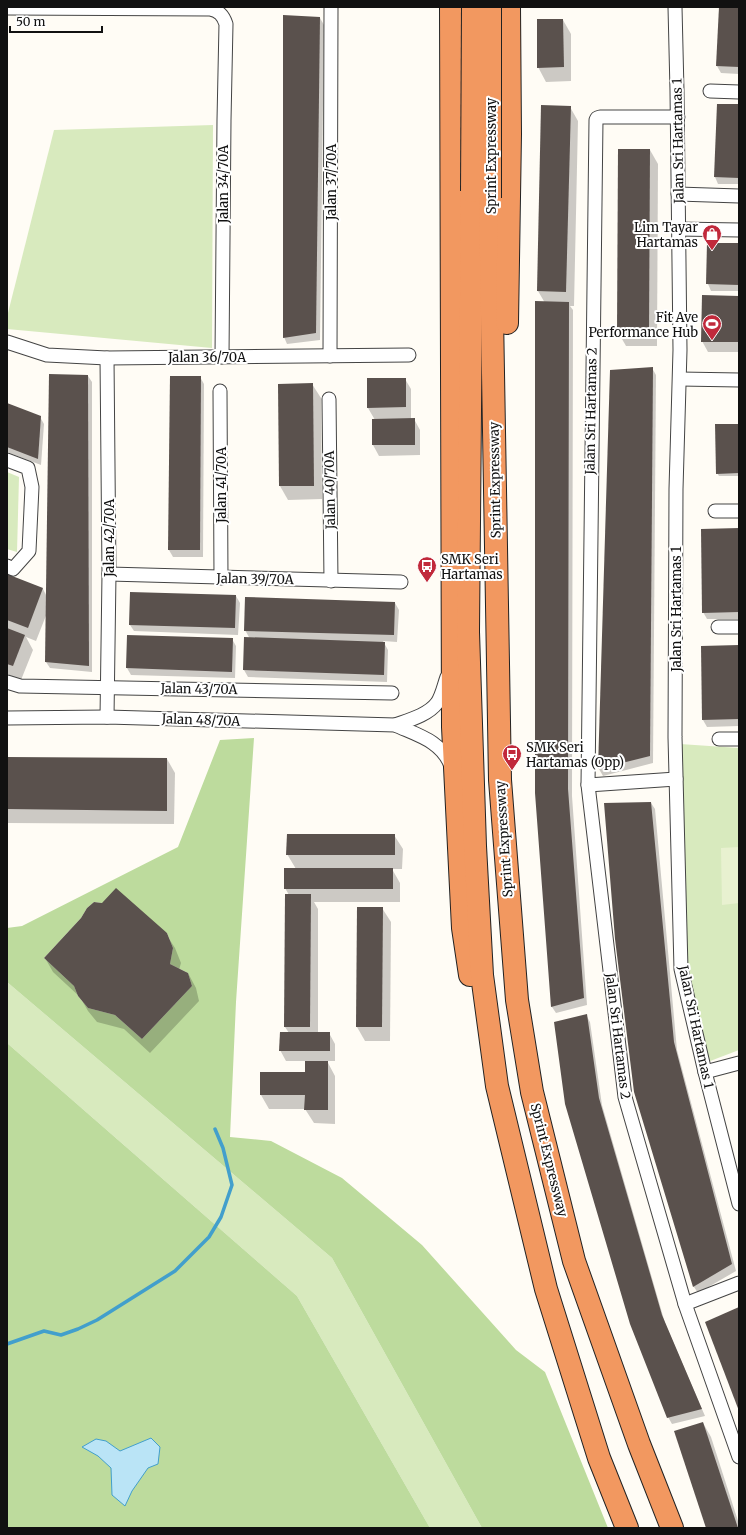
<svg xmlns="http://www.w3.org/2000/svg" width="746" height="1535" viewBox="0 0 746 1535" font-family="Merriweather,serif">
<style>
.green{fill:#d8eabe}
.forest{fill:#bddb9d;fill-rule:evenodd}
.pitch{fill:#e8f1d0}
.water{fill:#bae4f6;stroke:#429fcc}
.shadow{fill:#0003}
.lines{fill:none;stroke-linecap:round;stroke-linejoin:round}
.stream{stroke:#429fcc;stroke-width:3.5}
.building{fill:#5a514d}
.minor-casing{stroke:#444;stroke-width:15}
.motorway-casing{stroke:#222;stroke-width:24}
.minor{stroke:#fff;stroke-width:13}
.motorway{stroke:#f29860;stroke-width:22}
.motorway-bridge-casing{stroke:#222;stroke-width:24;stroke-linecap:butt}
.motorway-bridge{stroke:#f29860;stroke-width:22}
.labels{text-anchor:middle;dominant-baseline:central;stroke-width:4;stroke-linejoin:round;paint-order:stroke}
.street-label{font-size:13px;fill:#111;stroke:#fff}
.poi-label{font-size:13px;fill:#111;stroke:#fff;text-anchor:end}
</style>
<rect width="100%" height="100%" fill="#fffcf5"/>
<g class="green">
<path d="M 213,125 L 212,348 L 7,329 L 7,317 L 54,130 Z"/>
<path d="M 7,472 L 19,477 L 17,552 L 7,549 Z"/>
<path d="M 680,744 L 739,748 L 739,1050 L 705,1063 L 683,968 Z"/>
<path d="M 7,982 L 332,1258 L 482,1528 L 430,1528 L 297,1296 L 7,1043 Z"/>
</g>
<g class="forest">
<path d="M 254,738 L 236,1002 L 230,1137 L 271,1141 L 342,1178 L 422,1245 L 516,1350 L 545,1372 L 608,1528 L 482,1528 L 332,1258 L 7,982 L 7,928 L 22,926 L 178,847 L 220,740 ZM 94,902 L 102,903 L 167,933 L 173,948 L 170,964 L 188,973 L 192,986 L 142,1039 L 115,1015 L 88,1008 L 78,996 L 74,986 L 44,958 L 81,918 L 87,908 Z"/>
<path d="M 7,1043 L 297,1296 L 430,1528 L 7,1528 Z"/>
</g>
<path class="pitch" d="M 739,847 L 739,903 L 722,905 L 721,848 Z"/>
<path class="water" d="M 151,1438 L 160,1447 L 158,1464 L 148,1468 L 132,1491 L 125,1506 L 112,1495 L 111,1468 L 98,1456 L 82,1447 L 96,1439 L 106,1441 L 120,1451 Z"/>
<g class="shadow">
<path d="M 720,7 L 739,7 L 739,74 L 721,73 L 717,66 Z"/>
<path d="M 320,18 L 324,25 L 320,340 L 287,344 L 284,337 Z"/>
<path d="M 563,20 L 571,34 L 571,81 L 546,82 L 538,67 Z"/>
<path d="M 739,105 L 739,184 L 718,184 L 715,177 Z"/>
<path d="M 570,107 L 578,121 L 574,306 L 570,306 L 573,310 L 572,796 L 587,1005 L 556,1013 L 552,1007 L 545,303 L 538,291 Z"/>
<path d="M 650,150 L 658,164 L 657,346 L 626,346 L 618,332 Z"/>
<path d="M 739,244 L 739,291 L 711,291 L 708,284 Z"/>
<path d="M 739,297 L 739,352 L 708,352 L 702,341 Z"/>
<path d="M 652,368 L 656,375 L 653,763 L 603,776 L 599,769 L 611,371 Z"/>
<path d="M 88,376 L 92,382 L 92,672 L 50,668 L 46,662 L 47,613 L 36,641 L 26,637 L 33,650 L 21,680 L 7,674 L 7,575 L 43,589 L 47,597 Z"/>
<path d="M 170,377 L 200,377 L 204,384 L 203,557 L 173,557 L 169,550 Z"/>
<path d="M 405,379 L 411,389 L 411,419 L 414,419 L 420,430 L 420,455 L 379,456 L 373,445 L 373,420 L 375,420 L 368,408 Z"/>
<path d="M 312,384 L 321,398 L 322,499 L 288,500 L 280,486 L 279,385 Z"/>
<path d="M 7,404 L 40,417 L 44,424 L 41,465 L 7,452 Z"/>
<path d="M 739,425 L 739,476 L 719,476 L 717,473 Z"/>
<path d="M 739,529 L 739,619 L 707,619 L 703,612 Z"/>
<path d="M 236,596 L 240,603 L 238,635 L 134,631 L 130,625 Z"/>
<path d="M 395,603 L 399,610 L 397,642 L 383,641 L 388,650 L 387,682 L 248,677 L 244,670 L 245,638 L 250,639 L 245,630 Z"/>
<path d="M 232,639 L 236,646 L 235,678 L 131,675 L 127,668 Z"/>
<path d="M 739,646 L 739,726 L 707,727 L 703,720 Z"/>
<path d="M 7,758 L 167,759 L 175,773 L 174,824 L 7,823 Z"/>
<path d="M 651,803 L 655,809 L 677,1050 L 736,1271 L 698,1293 L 694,1287 L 635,1092 Z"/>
<path d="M 394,835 L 403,849 L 402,869 L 392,869 L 400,883 L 400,902 L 314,902 L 318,909 L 318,1033 L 329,1033 L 335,1044 L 335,1061 L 327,1061 L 335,1076 L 335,1124 L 314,1123 L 305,1109 L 269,1109 L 261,1095 L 261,1073 L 306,1073 L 306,1061 L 286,1061 L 280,1050 L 289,1033 L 285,1027 L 289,895 L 285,888 L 296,869 L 287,854 Z"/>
<path d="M 358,908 L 382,908 L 391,922 L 390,1041 L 365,1041 L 357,1027 Z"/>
<path d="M 166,934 L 175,948 L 181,963 L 179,970 L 188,973 L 196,988 L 199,1001 L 150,1053 L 124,1029 L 97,1022 L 88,1011 L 80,997 L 53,972 L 45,958 Z"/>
<path d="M 586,1015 L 590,1022 L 602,1105 L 665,1323 L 705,1416 L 672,1424 L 668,1417 L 631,1323 Z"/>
<path d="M 703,1423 L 711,1437 L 739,1524 L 739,1528 L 707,1528 Z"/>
</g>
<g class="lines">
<path class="stream" d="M 7,1344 L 44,1331 L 61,1335 L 78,1329 L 97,1320 L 175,1271 L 209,1237 L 221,1217 L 232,1185 L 223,1148 L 215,1129"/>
</g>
<g class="building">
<path d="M 719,7 L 739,7 L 739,67 L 716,66 Z"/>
<path d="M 283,15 L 320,17 L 316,333 L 283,338 Z"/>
<path d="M 537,19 L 563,19 L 564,67 L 537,68 Z"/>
<path d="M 717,104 L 739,104 L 739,178 L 714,177 Z"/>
<path d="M 541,105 L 571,106 L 566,292 L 537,291 Z"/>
<path d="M 618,149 L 650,149 L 649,333 L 617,333 Z"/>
<path d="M 707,243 L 739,243 L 739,285 L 706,284 Z"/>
<path d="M 702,295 L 739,296 L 739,342 L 701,342 Z"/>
<path d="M 535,301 L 569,302 L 568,789 L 584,998 L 551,1007 L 535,793 Z"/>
<path d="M 653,367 L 650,756 L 598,769 L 610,370 Z"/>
<path d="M 49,374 L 88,375 L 89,666 L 45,662 Z"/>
<path d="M 170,376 L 201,376 L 200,550 L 168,550 Z"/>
<path d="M 367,378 L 406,378 L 406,407 L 367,408 Z"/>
<path d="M 313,383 L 314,486 L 279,486 L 278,384 Z"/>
<path d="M 7,403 L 41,416 L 38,459 L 7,447 Z"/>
<path d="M 415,418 L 415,445 L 372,445 L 372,419 Z"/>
<path d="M 715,424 L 739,424 L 739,473 L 716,474 Z"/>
<path d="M 739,528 L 739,612 L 702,613 L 701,529 Z"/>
<path d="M 7,574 L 43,588 L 28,628 L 7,620 Z"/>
<path d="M 130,592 L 236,595 L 235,628 L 129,625 Z"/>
<path d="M 245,597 L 395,602 L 394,635 L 244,631 Z"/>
<path d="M 7,628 L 25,635 L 13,666 L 7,664 Z"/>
<path d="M 127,635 L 233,638 L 232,672 L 126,668 Z"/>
<path d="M 244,637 L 385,642 L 384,675 L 243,670 Z"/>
<path d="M 739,645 L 739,719 L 702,720 L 701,646 Z"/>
<path d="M 7,757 L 167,758 L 167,811 L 7,809 Z"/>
<path d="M 651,802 L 674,1042 L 732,1264 L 693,1287 L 634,1092 L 615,939 L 604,803 Z"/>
<path d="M 287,834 L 395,834 L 395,855 L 286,855 Z"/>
<rect x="284" y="868" width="109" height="21"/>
<path d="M 116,888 L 167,933 L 173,948 L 170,964 L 188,973 L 192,986 L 142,1039 L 115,1015 L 88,1008 L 78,996 L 74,986 L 44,958 L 81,918 L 87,908 L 94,902 L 102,903 Z"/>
<path d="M 285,894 L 311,894 L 310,1027 L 284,1027 Z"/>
<path d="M 357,907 L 383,907 L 382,1027 L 356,1027 Z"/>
<path d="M 587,1014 L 599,1098 L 662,1315 L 702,1409 L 667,1418 L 630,1324 L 565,1104 L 554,1022 Z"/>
<path d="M 280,1032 L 330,1032 L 330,1051 L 279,1051 Z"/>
<path d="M 305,1061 L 328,1061 L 328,1110 L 304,1110 L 305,1095 L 260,1095 L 260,1072 L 305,1072 Z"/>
<path d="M 739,1307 L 739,1411 L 705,1322 Z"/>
<path d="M 703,1422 L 738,1528 L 706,1528 L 674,1431 Z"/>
</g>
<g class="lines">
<g class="minor-casing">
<g id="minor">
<path d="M 675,7 L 677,91 L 680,350 L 676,489 L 675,737 L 681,969 L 705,1072 L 739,1204"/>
<path d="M 7,8 L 210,9 C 219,11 223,15 226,24 L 224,120 L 222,357"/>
<path d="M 710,91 L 739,92"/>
<path d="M 678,117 L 600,117 L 597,118 L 596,120 L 588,785 L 625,1097 L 685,1304 L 739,1457"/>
<path d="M 678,194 L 739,196"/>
<path d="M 678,229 L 739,230"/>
<path d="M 7,342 L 47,355 L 107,358 L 409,355"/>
<path d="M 330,356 L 331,8"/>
<path d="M 107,358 L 109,574 L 107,717"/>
<path d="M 680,379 L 739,380"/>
<path d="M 220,391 L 221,578"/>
<path d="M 329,399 L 331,581"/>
<path d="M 7,460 L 28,468 L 32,487 L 29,551 L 13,569 L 7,566"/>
<path d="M 715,511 L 739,511"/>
<path d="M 109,574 L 401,582"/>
<path d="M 718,627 L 739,627"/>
<path d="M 7,682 L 20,686 L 392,693"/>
<path d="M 7,718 L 107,717 L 395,725 C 417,735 442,741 451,766"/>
<path d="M 395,725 C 409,720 428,715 437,703 C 442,696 444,685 447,677"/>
<path d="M 719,739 L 739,739"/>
<path d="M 588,785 L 676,779"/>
<path d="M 705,1072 L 739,1063"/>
<path d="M 685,1304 L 739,1283"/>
</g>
</g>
<g class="motorway-casing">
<g id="motorway">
<path d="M 451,7 L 453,727 L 463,928 L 470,975"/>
<path d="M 472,191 L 468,632 L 475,846 L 482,975 L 497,1086 L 546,1289 L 599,1458 L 627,1528"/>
<path d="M 490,198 L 500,780 L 517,1000 L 532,1092 L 574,1261 L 639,1444 L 672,1528"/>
<path d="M 507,323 L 510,134 L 509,7"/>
</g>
</g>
<use href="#minor" class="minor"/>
<use href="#motorway" class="motorway"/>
<g class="motorway-bridge-casing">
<g id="motorway-bridge">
<path d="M 472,191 L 473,7"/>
<path d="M 490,198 L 490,7"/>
</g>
</g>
<use href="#motorway-bridge" class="motorway-bridge"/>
</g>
<defs>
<g id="shop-pin" transform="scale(1)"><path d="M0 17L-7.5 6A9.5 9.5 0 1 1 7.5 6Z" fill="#c1293b" stroke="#fff"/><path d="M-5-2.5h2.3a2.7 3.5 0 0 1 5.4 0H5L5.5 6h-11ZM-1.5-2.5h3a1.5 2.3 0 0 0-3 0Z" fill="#fff"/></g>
<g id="stadium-pin" transform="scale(1)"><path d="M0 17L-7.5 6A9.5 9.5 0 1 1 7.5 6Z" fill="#c1293b" stroke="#fff"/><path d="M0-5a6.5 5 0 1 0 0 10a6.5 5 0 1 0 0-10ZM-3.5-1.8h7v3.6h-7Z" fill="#fff"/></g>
<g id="bus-pin" transform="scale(1)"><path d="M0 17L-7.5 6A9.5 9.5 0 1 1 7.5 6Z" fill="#c1293b" stroke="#fff"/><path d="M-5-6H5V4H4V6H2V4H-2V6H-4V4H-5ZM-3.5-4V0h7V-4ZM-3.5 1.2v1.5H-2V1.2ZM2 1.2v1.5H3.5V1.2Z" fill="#fff"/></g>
</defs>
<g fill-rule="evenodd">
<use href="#shop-pin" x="712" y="234"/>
<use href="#stadium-pin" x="712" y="324"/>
<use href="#bus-pin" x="427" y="566"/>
<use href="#bus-pin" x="512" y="754"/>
</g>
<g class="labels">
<g class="street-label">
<text transform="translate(678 141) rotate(-91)">Jalan Sri Hartamas 1</text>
<text transform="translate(491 156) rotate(-90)">Sprint Expressway</text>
<text transform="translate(331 182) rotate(-90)">Jalan 37/70A</text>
<text transform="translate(223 184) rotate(-90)">Jalan 34/70A</text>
<text x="207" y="357">Jalan 36/70A</text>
<text transform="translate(591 411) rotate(-89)">Jalan Sri Hartamas 2</text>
<text transform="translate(495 480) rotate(-91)">Sprint Expressway</text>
<text transform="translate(221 485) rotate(-90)">Jalan 41/70A</text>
<text transform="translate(330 490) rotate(-91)">Jalan 40/70A</text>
<text transform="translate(109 538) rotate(-90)">Jalan 42/70A</text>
<text transform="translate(255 579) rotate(1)">Jalan 39/70A</text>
<text transform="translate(676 609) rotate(-90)">Jalan Sri Hartamas 1</text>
<text transform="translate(199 689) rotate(1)">Jalan 43/70A</text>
<text transform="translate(201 720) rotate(2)">Jalan 48/70A</text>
<text transform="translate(504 839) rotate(-94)">Sprint Expressway</text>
<text transform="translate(696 1027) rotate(78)">Jalan Sri Hartamas 1</text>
<text transform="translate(618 1036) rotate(83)">Jalan Sri Hartamas 2</text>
<text transform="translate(549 1160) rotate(76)">Sprint Expressway</text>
</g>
<g class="poi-label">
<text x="698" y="227">Lim Tayar<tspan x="698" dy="15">Hartamas</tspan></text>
<text x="698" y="317">Fit Ave<tspan x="698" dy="15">Performance Hub</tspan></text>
<text x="441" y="559" text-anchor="start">SMK Seri<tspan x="441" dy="15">Hartamas</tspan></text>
<text x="526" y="747" text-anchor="start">SMK Seri<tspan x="526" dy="15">Hartamas (Opp)</tspan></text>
</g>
</g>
<rect width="746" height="1535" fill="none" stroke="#111111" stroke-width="16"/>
<path d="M10 26v6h92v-6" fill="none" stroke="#111111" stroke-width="2"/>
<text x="16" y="26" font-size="12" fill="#111111" stroke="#ffffff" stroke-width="3" paint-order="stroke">50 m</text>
</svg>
